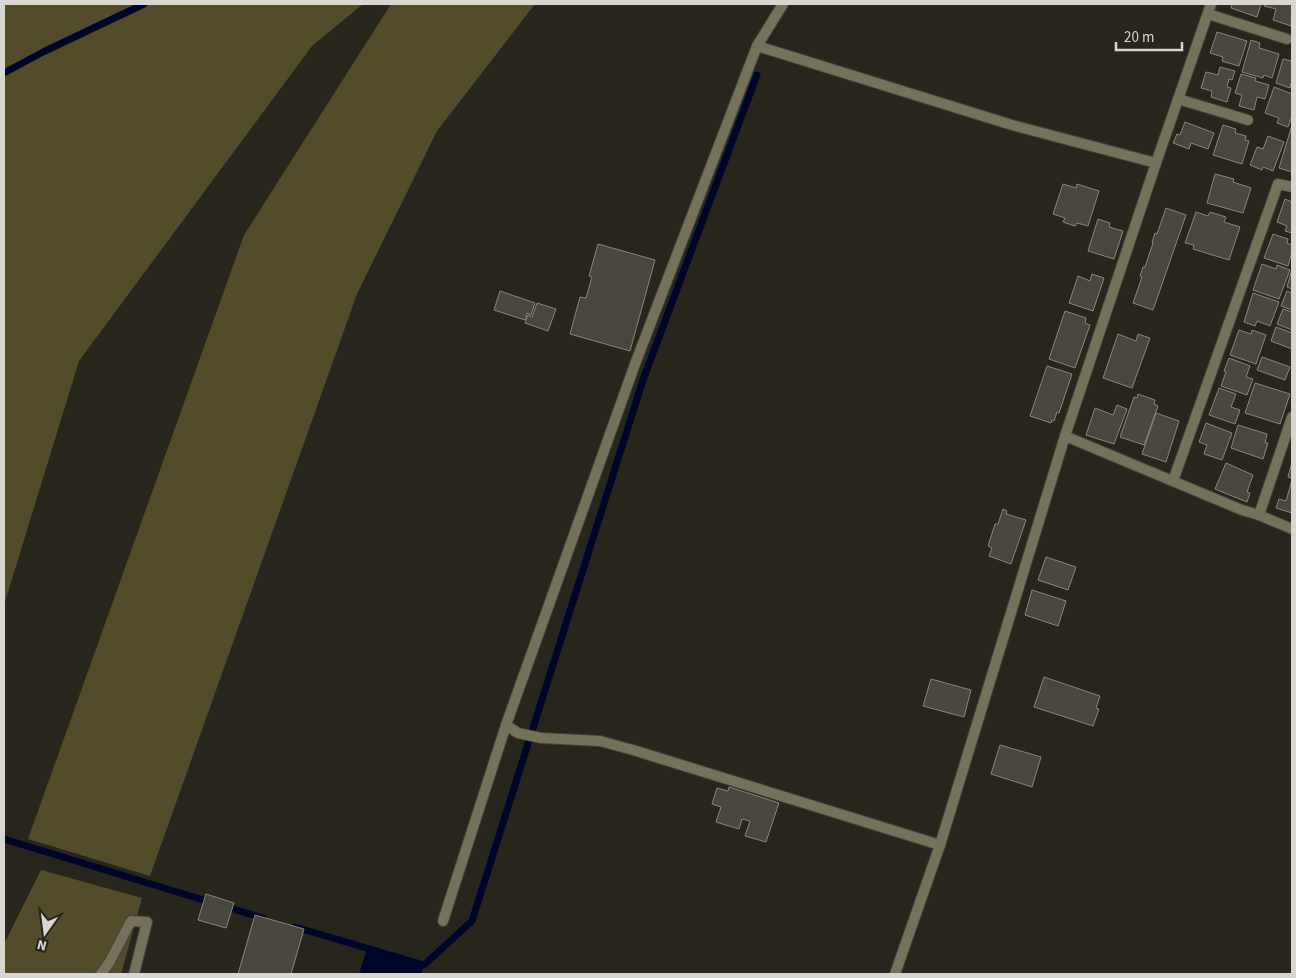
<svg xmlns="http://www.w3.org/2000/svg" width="1296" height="978" viewBox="0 0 1296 978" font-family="'Source Sans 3',sans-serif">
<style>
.green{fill:#524c2b}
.water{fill:#000629}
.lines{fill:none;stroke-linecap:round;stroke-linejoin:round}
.stream{stroke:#000629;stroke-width:7}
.building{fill:#49473d;stroke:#88877c}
.minor-casing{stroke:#434139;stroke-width:12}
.minor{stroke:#75715b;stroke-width:10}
</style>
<rect width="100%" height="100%" fill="#27251c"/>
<g class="green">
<path d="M 4,4 L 363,4 L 312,46 L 79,361 L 4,605 Z"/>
<path d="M 391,4 L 535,4 L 437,131 L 357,294 L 150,876 L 28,839 L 244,235 Z"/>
<path d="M 41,870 L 142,898 L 121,974 L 4,974 L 4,944 Z"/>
</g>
<path class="water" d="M 367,949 L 424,965 L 421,974 L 359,974 Z"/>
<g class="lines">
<g class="stream">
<path d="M 4,73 L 43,52 L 144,4"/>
<path d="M 4,839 L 213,903"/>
<path d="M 223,906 L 263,918"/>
<path d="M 295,927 L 424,965 L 472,921 L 643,380 L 757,75"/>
</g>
</g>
<g class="building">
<path d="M 1232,4 L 1261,4 L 1257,17 L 1231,8 Z"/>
<path d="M 1265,4 L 1292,4 L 1291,26 L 1273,20 L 1276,9 L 1264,6 Z"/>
<path d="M 1217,32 L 1247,41 L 1239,66 L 1222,61 L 1223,57 L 1210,53 Z"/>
<path d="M 1251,40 L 1260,43 L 1259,48 L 1279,54 L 1272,78 L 1264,75 L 1263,78 L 1242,72 Z"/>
<path d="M 1283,59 L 1292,61 L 1292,84 L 1291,83 L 1290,88 L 1276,83 Z"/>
<path d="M 1220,67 L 1235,71 L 1232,80 L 1229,79 L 1227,87 L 1231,88 L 1227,102 L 1211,97 L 1212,91 L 1201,88 L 1206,72 L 1218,75 Z"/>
<path d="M 1241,74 L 1256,78 L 1255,81 L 1269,85 L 1265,99 L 1257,97 L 1254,110 L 1239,106 L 1242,95 L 1235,93 Z"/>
<path d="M 1274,87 L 1292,94 L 1292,116 L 1288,127 L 1277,123 L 1279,118 L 1265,113 Z"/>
<path d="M 1185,122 L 1214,133 L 1208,149 L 1191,143 L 1189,149 L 1173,143 L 1177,134 L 1180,135 Z"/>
<path d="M 1223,125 L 1236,129 L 1235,133 L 1246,136 L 1245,140 L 1249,141 L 1242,164 L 1213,155 Z"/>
<path d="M 1292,125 L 1292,172 L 1279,168 Z"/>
<path d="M 1268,136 L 1284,142 L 1273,171 L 1263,167 L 1262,170 L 1250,165 L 1257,147 L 1263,149 Z"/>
<path d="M 1215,174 L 1234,179 L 1233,182 L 1251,188 L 1243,213 L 1207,203 Z"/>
<path d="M 1063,184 L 1076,188 L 1077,184 L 1099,191 L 1088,226 L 1077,223 L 1075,226 L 1063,222 L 1065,218 L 1053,214 Z"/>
<path d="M 1285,199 L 1292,202 L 1292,233 L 1285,231 L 1287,226 L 1277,222 Z"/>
<path d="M 1166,208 L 1186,215 L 1153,310 L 1133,303 L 1142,277 L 1140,276 L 1143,267 L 1145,267 L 1153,243 L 1152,242 L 1155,233 L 1157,234 Z"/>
<path d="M 1196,212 L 1208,216 L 1210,212 L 1226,217 L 1224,222 L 1240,227 L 1229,260 L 1193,249 L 1194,245 L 1185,243 Z"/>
<path d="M 1098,219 L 1110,223 L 1109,227 L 1123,231 L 1114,259 L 1088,251 Z"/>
<path d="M 1273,234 L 1288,239 L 1287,243 L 1292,245 L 1292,252 L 1288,266 L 1264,258 Z"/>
<path d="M 598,244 L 655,260 L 630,351 L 570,334 L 580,297 L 586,298 L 592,277 L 589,276 Z"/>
<path d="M 1262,264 L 1276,269 L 1277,265 L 1290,270 L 1279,299 L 1253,290 Z"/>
<path d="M 1292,269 L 1292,289 L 1287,287 Z"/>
<path d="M 1092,274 L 1104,278 L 1093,311 L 1069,303 L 1078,276 L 1090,281 Z"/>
<path d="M 500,291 L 535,303 L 531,315 L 527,313 L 525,320 L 494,310 Z"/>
<path d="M 1287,291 L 1292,293 L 1292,310 L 1281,306 Z"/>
<path d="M 1253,293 L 1279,302 L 1270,326 L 1257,321 L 1255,326 L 1244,322 Z"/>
<path d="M 537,303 L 556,309 L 548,331 L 525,323 L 528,315 L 532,317 Z"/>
<path d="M 1283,309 L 1292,312 L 1292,330 L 1277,324 Z"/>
<path d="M 1065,311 L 1086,318 L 1085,323 L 1090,325 L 1075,368 L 1049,359 Z"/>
<path d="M 1276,327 L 1292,333 L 1292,349 L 1271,341 Z"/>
<path d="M 1239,330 L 1251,334 L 1252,330 L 1266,335 L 1256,364 L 1230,355 Z"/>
<path d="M 1118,334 L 1136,341 L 1138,334 L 1150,338 L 1132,388 L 1103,378 Z"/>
<path d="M 1262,357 L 1290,367 L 1285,380 L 1257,370 Z"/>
<path d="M 1229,358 L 1250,366 L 1246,377 L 1253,379 L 1247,395 L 1221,386 L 1226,372 L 1224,371 Z"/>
<path d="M 1047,366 L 1072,374 L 1059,413 L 1057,412 L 1054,421 L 1052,420 L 1051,423 L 1030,416 Z"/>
<path d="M 1255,383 L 1290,394 L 1280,424 L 1245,413 Z"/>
<path d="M 1219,388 L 1236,394 L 1231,407 L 1240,410 L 1235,424 L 1209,415 Z"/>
<path d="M 1138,394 L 1155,400 L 1154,404 L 1158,406 L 1144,445 L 1120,437 L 1134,397 L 1137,398 Z"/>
<path d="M 1117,405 L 1127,409 L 1114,444 L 1086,435 L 1095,408 L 1113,415 Z"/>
<path d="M 1156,413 L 1179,421 L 1166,462 L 1142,454 Z"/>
<path d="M 1206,423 L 1232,433 L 1222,460 L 1204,454 L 1207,445 L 1199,442 Z"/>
<path d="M 1238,425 L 1267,434 L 1265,443 L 1268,443 L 1263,459 L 1231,448 Z"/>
<path d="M 1292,462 L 1292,478 L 1288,477 Z"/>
<path d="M 1226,463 L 1253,475 L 1247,492 L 1250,493 L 1247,502 L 1215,489 Z"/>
<path d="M 1292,480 L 1292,513 L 1276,508 L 1279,499 L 1286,501 Z"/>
<path d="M 1003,509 L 1007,511 L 1006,514 L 1026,520 L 1011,564 L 989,556 L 992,548 L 988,546 L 995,524 L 998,524 Z"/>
<path d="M 1046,557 L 1076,567 L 1068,590 L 1038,580 Z"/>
<path d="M 1032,590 L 1066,601 L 1058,626 L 1025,615 Z"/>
<path d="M 1044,677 L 1100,696 L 1096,708 L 1099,709 L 1093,726 L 1034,707 Z"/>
<path d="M 931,679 L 971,690 L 964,717 L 923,706 Z"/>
<path d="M 1000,745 L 1041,757 L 1032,787 L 991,774 Z"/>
<path d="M 729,787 L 779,803 L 766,842 L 745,836 L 750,821 L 742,819 L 739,829 L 716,822 L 721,807 L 712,804 L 717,788 L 728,791 Z"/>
<path d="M 206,894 L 234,903 L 226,928 L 198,920 Z"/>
<path d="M 255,915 L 304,929 L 291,974 L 238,974 Z"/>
</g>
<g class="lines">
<g class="minor-casing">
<g id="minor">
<path d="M 1208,14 L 1287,39"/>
<path d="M 757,46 L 1012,125 L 1156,163"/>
<path d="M 1178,99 L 1248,120"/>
<path d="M 1065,436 L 1156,163 L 1211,4"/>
<path d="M 1173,481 L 1278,184 L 1292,187"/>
<path d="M 1259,515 L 1292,417"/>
<path d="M 506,725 L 518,733 L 541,738 L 600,741 L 633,750 L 940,845"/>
<path d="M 443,921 L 506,725 L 635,364 L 757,46 L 783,4"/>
<path d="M 101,974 L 109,963 L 131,921 L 147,922 L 134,974"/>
<path d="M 895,974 L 940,845 L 1065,436 L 1242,510 L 1259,515 L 1292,529"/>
</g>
</g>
<use href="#minor" class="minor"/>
</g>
<rect width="1296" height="978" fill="none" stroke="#d7d6d0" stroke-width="10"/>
<g transform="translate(45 933) rotate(194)" stroke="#27251c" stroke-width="4" paint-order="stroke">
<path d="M0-4L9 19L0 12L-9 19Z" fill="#d7d6d0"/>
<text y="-8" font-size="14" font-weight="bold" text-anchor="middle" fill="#d7d6d0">N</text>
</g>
<path d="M1116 42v8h66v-8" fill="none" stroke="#d7d6d0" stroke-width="2.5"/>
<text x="1124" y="42" font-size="15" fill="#d7d6d0" stroke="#27251c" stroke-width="4" paint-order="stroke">20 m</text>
</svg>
